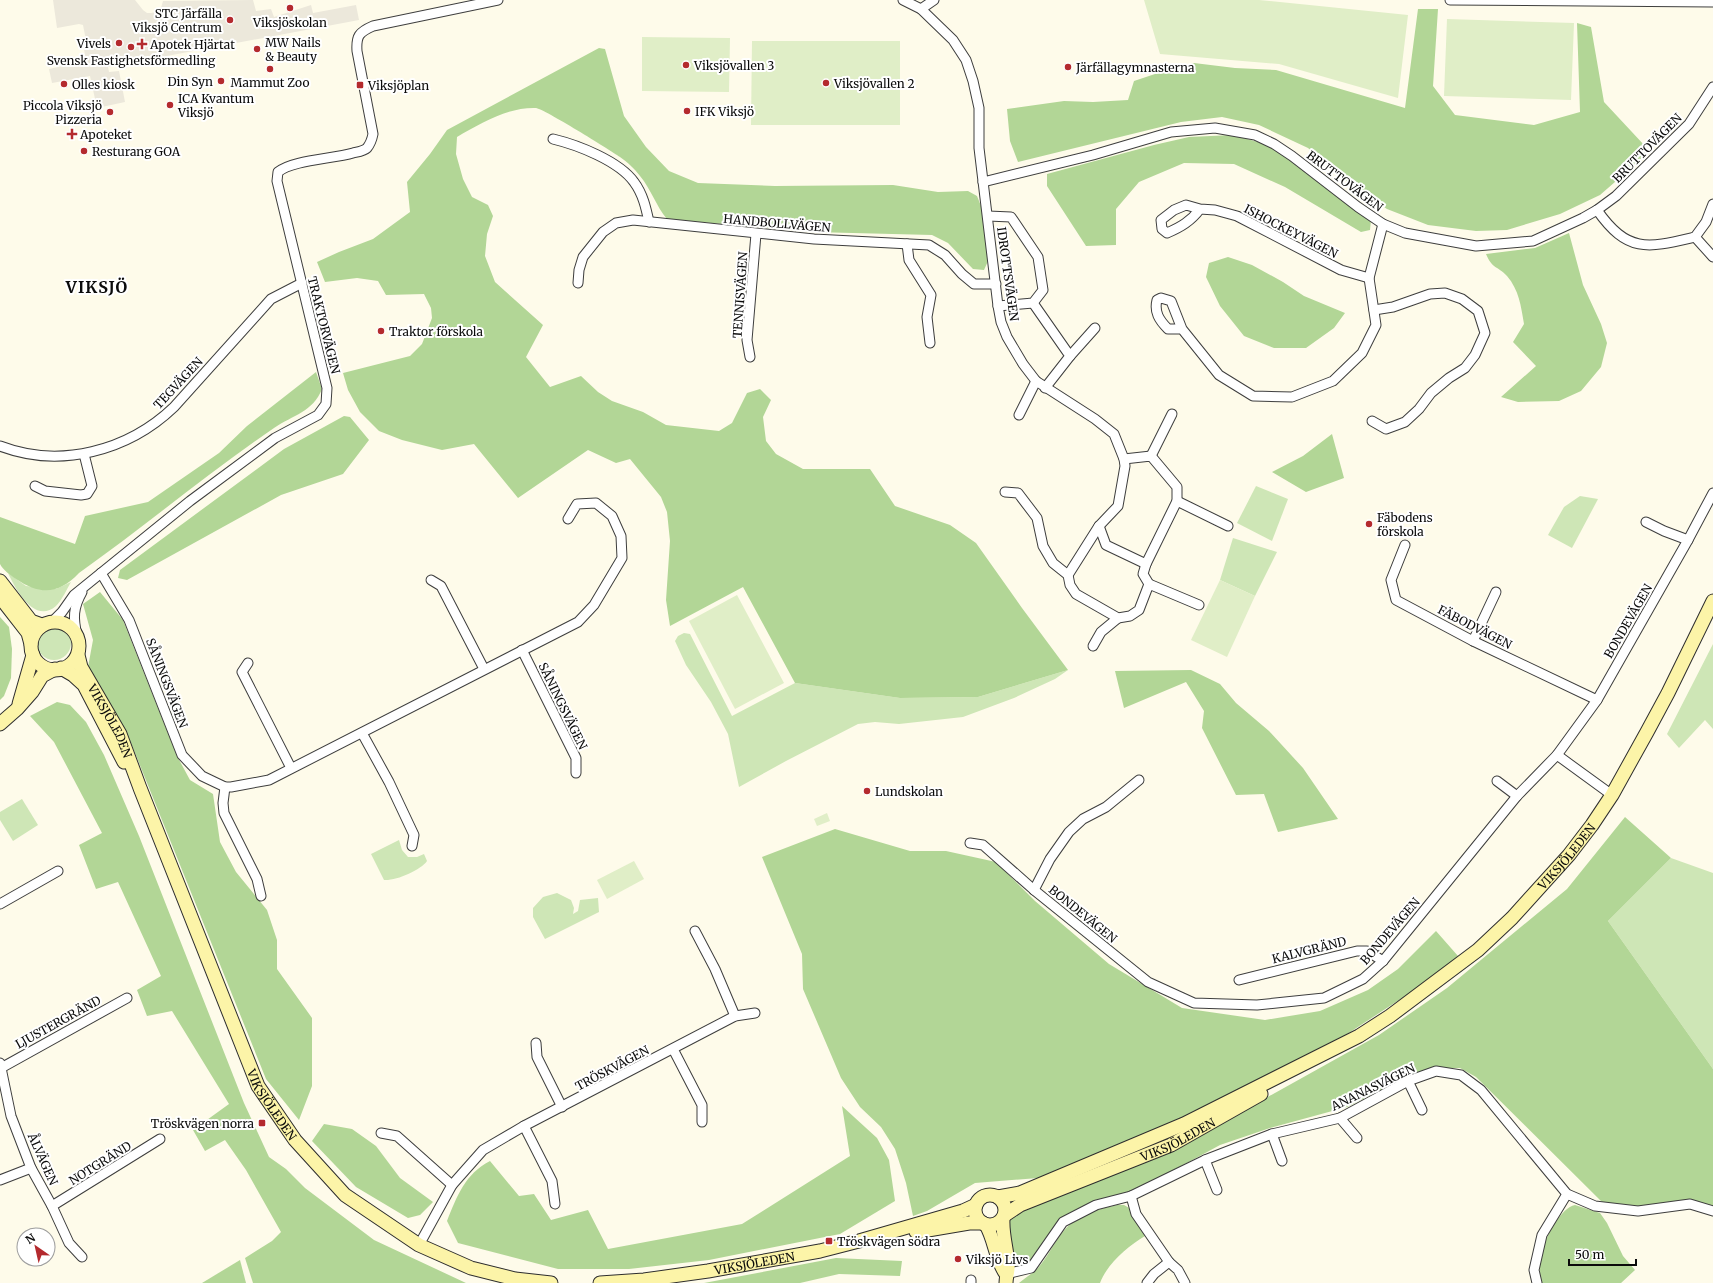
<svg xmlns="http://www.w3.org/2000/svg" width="1713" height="1283" viewBox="0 0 1713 1283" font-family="Merriweather,serif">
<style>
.green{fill:#cee6b6}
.forest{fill:#b2d696}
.pitch{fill:#e0eec7}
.plaza{fill:#ece8db}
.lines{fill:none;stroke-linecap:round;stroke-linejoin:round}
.street-casing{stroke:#3e3e3e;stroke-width:11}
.secondary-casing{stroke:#2d2d2d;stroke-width:15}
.street{stroke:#fff;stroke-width:9}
.secondary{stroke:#fcf4a8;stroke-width:13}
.poi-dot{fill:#b42a2e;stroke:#fff;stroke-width:1.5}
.labels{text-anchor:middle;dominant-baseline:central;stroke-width:4;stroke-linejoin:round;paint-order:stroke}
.poi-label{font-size:12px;fill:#0b0b0b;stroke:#fff;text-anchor:start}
.street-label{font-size:12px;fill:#0b0b0b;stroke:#fff}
.district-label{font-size:16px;font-weight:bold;letter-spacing:1px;fill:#0b0b0b;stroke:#fff}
</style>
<rect width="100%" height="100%" fill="#fefbea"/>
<g class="green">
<path d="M 1256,486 L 1288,499 L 1272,541 L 1237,523 Z"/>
<path d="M 1580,496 L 1598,499 L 1572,548 L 1548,535 L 1564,507 Z"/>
<path d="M 1233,538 L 1277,552 L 1255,596 L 1220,580 Z"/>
<path d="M 8,573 L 26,586 L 56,589 L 71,582 C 67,589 62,600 56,606 C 34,625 15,588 8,573 Z"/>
<circle cx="54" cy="643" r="17"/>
<path d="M 684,633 L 690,634 L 732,716 L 795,683 L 900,698 L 978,697 L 1068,670 L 1055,679 L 1014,698 L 963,717 L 899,724 L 875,722 L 858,724 L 786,761 L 739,787 L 728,734 L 711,702 L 686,665 L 675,641 L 678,636 Z"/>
<path d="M 1713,644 L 1713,729 L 1705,720 L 1679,748 L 1667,734 Z"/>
<path d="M 22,799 L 38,825 L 13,841 L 0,820 L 0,812 Z"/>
<path d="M 399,840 L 402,850 L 408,857 L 417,857 L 424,854 L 427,861 C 421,870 396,881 384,880 L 371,854 Z"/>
<path d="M 1671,858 L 1713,873 L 1713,1069 L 1608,921 Z"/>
<path d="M 557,893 L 571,900 L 574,908 L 573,914 L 578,911 L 580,900 L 598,898 L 599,912 L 545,939 L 533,917 L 533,908 L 543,897 Z"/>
</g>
<g class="forest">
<path d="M 1418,9 L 1438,9 L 1433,86 L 1455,115 L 1534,125 L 1580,112 L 1577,23 L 1591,27 L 1604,102 L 1645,146 L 1646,155 L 1600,195 L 1560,214 L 1507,230 L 1476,231 L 1428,225 L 1387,209 L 1350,184 L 1308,148 L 1259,125 L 1222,117 L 1181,122 L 1018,162 L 1010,141 L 1007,109 L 1064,101 L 1093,102 L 1128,100 L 1134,81 L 1164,71 L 1194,63 L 1235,68 L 1276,70 L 1405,108 Z"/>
<path d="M 599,48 L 605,49 L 624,116 L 646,147 L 669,171 L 698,183 L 775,186 L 893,185 L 938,192 L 968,191 L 977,196 L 981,206 L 988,261 L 984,270 L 973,269 L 948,243 L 932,235 L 813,232 L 667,219 C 656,206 651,189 640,176 C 635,169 627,162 620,157 C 610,150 544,109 536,108 C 508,107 481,123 457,137 L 456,154 L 463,179 L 472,197 L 488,205 L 493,216 L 487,234 L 485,256 L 495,282 L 543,325 L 526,357 L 550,387 L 581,376 L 598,392 L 612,401 L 643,412 L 666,425 L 719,431 L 732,423 L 747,393 L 760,389 L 771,400 L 763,417 L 766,441 L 776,454 L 803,469 L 870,469 L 895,506 L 950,525 L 976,543 L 1022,608 L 1068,670 L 978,697 L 900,698 L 795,683 L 743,587 L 670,626 L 666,600 L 670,541 L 667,512 L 661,497 L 630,459 L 616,463 L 588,450 L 518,498 L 474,444 L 442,450 L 402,440 L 379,431 L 360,412 L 348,390 L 343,373 L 410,356 L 422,344 L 432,318 L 431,308 L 424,294 L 386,295 L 378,281 L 357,278 L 325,282 L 317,262 L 339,252 L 373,239 L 410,212 L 407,182 L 430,154 L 447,130 Z"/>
<path d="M 1233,135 L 1272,146 L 1371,220 L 1370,230 L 1361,232 L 1285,187 L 1234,164 L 1184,163 L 1139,182 L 1116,209 L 1116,245 L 1086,246 L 1047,186 L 1047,174 L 1154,145 L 1189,137 Z"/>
<path d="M 1569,233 L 1583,285 L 1601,324 L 1607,343 L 1601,367 L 1581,391 L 1559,401 L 1518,402 L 1501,397 L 1536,366 L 1513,342 L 1524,324 C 1521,306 1519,290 1507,276 C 1498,266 1492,269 1486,254 L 1535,248 Z"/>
<path d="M 1228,257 L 1252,265 L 1283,282 L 1304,296 L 1345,313 L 1334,328 L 1306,348 L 1274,348 L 1244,336 L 1220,306 L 1206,277 L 1209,263 Z"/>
<path d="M 316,372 L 322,389 C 313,412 293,415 274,428 C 207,474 145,526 79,573 C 58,595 40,595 16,579 C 10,575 3,570 0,564 C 0,557 0,526 0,517 L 75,544 L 85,516 L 148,502 L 219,453 L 247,426 Z"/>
<path d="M 344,416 L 350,417 L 369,440 L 343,474 L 281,495 L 127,580 L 118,578 L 120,570 L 284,449 Z"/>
<path d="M 1332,434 L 1344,478 L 1306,492 L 1272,472 L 1303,456 Z"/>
<path d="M 100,592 L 123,620 L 177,756 L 190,780 L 213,794 L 220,842 L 236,872 L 267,910 L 277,940 L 277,969 L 312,1018 L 312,1086 L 299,1120 L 266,1079 L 131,743 L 88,667 L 93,640 L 83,604 Z"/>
<path d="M 0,617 L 9,627 L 12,649 L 11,678 L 4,696 L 0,700 Z"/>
<path d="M 1191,670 L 1220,684 L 1236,703 L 1269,731 L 1303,768 L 1338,819 L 1278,832 L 1264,794 L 1236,795 L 1202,728 L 1204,711 L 1186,682 L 1124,708 L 1115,671 Z"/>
<path d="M 57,702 L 70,705 L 86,722 L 104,755 L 139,836 L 244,1103 L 269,1157 L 286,1169 L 305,1188 L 374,1240 L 466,1283 L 253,1283 L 245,1258 L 272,1241 L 281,1232 L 246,1170 L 225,1140 L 205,1151 L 193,1130 L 229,1104 L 172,1011 L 147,1016 L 137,990 L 161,976 L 118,882 L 96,889 L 79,845 L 102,833 L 54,742 L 30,716 Z"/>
<path d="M 1625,817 L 1671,858 L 1608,921 L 1713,1069 L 1713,1207 L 1639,1207 L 1602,1202 L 1476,1077 L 1460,1068 L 1438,1068 L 1408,1077 L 1347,1107 L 1270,1128 L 1220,1145 L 1152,1182 L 1126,1193 L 1095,1200 L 1061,1219 L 1028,1264 L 1018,1266 L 1011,1259 L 1006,1227 L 1009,1218 L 1017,1211 L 1169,1152 L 1379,1035 L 1447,988 L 1567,889 Z"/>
<path d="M 835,829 L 910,851 L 946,851 L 996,862 L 1035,901 L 1109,964 L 1182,1008 L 1265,1020 L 1320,1011 L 1368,990 L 1398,969 L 1436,931 L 1458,956 L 1425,983 L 1338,1040 L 1183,1119 L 1038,1178 L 975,1183 L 927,1211 L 913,1216 L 906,1183 L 895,1149 L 881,1127 L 860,1107 L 841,1078 L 803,989 L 802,954 L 762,857 Z"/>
<path d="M 842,1106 L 877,1138 L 889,1160 L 895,1201 L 840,1234 L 709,1260 L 629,1269 L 558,1269 L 458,1243 L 447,1221 C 457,1196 465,1174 490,1161 L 519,1196 L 534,1194 L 551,1220 L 588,1210 L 608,1249 L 742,1224 L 850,1156 Z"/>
<path d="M 324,1124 L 352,1129 L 376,1146 L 400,1178 L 433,1202 L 420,1215 L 408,1218 L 356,1187 L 312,1141 Z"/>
<path d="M 1117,1205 L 1124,1205 L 1131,1209 L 1133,1216 L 1145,1236 C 1128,1246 1107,1264 1100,1283 L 1019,1283 C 1026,1277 1032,1274 1038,1268 C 1053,1251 1058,1230 1079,1218 C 1091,1211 1104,1208 1117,1205 Z"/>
<path d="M 1575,1205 L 1600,1213 L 1607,1223 L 1623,1256 L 1635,1270 L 1621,1283 L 1541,1283 C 1539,1272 1539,1257 1543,1246 C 1549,1233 1561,1208 1575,1205 Z"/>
<path d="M 836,1258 L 902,1261 L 900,1276 L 839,1274 L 800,1283 L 704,1283 Z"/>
<path d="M 240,1260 L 246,1283 L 202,1283 Z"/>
</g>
<g class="pitch">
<path d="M 1144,0 L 1259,0 L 1408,15 L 1398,98 L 1279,64 L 1160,54 Z"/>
<path d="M 1447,19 L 1574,23 L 1571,100 L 1444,96 Z"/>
<path d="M 642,37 L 730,38 L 729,92 L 642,91 Z"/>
<path d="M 752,41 L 900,41 L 900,125 L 751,125 Z"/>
<path d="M 1220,580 L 1255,596 L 1227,657 L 1191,640 Z"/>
<path d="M 737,595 L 784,683 L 735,709 L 689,621 Z"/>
<path d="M 827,813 L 830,821 L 817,826 L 814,819 Z"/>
<path d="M 634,861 L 644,879 L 607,899 L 597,880 Z"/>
</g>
<path class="plaza" d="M 53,0 L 135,0 L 143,10 L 147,13 L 151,13 L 156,12 L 161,8 L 163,1 L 253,0 L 256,11 L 271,9 L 274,17 L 311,5 L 313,13 L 356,5 L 359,20 L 108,67 L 109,72 L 119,71 L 125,102 L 97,108 L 90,76 L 52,83 L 49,69 L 86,61 L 84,49 L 87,45 L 83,25 L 79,24 L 57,28 Z"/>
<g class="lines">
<g class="street-casing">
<g id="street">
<path d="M 903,0 L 921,9 L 953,40 L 966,60 L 973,81 L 979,108 L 979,148 L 998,306 L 1001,322 L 1007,337 L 1023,364 L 1036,381 L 1095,419 L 1114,434 L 1124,459 L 1125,466 L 1118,506 L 1099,526 L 1068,575"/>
<path d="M 1450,0 L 1713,2"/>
<path d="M 921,9 L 934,0"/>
<path d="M 553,139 C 578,145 619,161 634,182 C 643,194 646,208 649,222"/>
<path d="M 983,182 L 1093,155 L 1171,132 L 1215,128 L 1255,135 L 1274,144 L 1292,156 L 1358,207 L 1383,224 L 1405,233 L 1476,246 L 1533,241 L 1583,218 L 1597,210 L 1616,196 L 1689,124 L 1713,87"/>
<path d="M 1200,209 C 1191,221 1181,227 1167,233 L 1162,229 L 1161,220 L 1174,210 L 1186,205 L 1200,209 L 1215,210 L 1237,216 L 1341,270 L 1369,278"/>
<path d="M 1597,210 C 1628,254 1648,248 1695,237 L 1706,222 L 1713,204"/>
<path d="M 988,216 L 1011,217 L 1038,257 L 1043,290 L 1033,303 L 998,306"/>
<path d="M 1695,237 L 1713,257"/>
<path d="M 907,244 L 909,260 L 931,295 L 927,317 L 930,343"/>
<path d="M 578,283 L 579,270 L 583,257 L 603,232 L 616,223 L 633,220 L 814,239 L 929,245 L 945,255 L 962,274 L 974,284 L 996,284"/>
<path d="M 1033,303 L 1070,356 L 1045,388"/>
<path d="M 1182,329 L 1171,301 L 1161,298 L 1157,300 C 1154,312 1159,320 1168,329 L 1182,329 L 1219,375 L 1253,396 L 1292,397 L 1333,381 L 1362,353 L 1376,325 L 1369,278 L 1383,224"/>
<path d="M 1070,356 L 1095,328"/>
<path d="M 750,357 L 747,340 L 756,234"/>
<path d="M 1019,415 L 1036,381"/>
<path d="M 1372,421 L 1386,429 L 1405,422 L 1419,409 L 1431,393 L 1449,378 L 1465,368 L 1475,355 L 1485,333 L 1478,311 L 1462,299 L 1445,293 L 1430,294 L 1393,307 L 1374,310"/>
<path d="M 0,446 C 60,469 128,451 174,407 L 271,299 L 302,283"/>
<path d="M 1151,456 L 1172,414"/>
<path d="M 35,486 L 45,491 L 81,495 L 87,494 L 92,486 L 84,454"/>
<path d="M 1005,492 L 1018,493 L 1037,518 L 1043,546 L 1053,563 L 1068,575 L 1070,585 L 1076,594 L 1118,618 L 1130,616 L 1139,610 L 1149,584 L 1199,605"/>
<path d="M 1177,501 L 1228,526"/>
<path d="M 1646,522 L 1664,531 L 1688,540"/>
<path d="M 1099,526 L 1106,545 L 1146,564 L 1177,501 L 1177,487 L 1151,456 L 1124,459"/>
<path d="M 1405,545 L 1391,580 L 1396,600 L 1473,641 L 1597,700"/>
<path d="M 1146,564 L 1143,574 L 1149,584"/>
<path d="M 101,573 L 129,620 L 182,755 L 202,776 L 225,787 L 231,787 L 269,780 L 578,622 L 594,605 L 622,558 L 621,536 L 612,516 L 596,503 L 577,504 L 568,519"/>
<path d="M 431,580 L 441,586 L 484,669"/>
<path d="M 51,623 L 62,612 L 74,595 L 190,501 L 275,438 L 318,415 L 326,404 L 327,388 L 277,181 L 278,172 C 292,160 333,159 353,153 C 357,152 364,151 367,148 C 371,143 372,139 373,134 L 357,51 C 356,36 359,32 373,26 L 498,0"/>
<path d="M 77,635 C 73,618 73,608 82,592"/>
<path d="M 1473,641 L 1496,592"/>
<path d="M 1093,646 L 1101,632 L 1118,618"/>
<path d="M 522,650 L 576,758 L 576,773"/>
<path d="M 248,663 L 242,672 L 291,768"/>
<path d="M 362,733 L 389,782 L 414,835 L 412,846"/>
<path d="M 1557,755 L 1612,795"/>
<path d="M 1497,781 L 1517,796"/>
<path d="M 225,787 L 223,803 L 224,813 L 257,879 L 261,896"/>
<path d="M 970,843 L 983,845 L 1034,890 L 1148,982 L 1194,1003 L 1257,1005 L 1324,998 L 1363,979 L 1383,961 L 1517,796 L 1557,755 L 1597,700 L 1688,540 L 1713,493"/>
<path d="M 1034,890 L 1050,859 L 1069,832 L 1083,819 L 1106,807 L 1139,780"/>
<path d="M 0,904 L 58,871"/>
<path d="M 695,931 L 715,969 L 735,1016"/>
<path d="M 1239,980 L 1357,951 L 1367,951 L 1383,961"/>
<path d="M 536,1043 L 537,1057 L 562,1107"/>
<path d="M 673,1049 L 702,1105 L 702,1122"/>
<path d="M 0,1063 L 11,1116 L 31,1168 L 52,1206 L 69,1243 L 82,1257"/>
<path d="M 1,1068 L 127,998"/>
<path d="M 1408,1081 L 1422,1110"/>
<path d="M 1340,1118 L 1357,1138"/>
<path d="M 524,1126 L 552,1181 L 555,1204"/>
<path d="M 381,1133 L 397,1136 L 452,1185"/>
<path d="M 1272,1134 L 1282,1161"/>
<path d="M 1205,1160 L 1217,1190"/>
<path d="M 0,1180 L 31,1168"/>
<path d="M 1131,1196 L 1136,1214 L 1169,1262 L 1178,1270 L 1185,1283"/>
<path d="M 52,1206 L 160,1139"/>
<path d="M 419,1245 L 452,1185 L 483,1150 L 524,1126 L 735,1016 L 755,1013"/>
<path d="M 1006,1274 L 1031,1268 L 1063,1222 L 1096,1205 L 1131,1196 L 1205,1160 L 1272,1134 L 1340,1118 L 1408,1081 L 1436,1071 L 1461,1075 L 1481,1090 L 1567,1194 L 1595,1206 L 1638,1211 L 1690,1204 L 1713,1211"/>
<path d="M 971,1283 L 971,1280"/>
<path d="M 1147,1283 L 1154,1274 L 1169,1262"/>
<path d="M 1537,1283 L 1534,1270 L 1542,1235 L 1567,1194"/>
</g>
</g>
<g class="secondary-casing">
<g id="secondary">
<path d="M 0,581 L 31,621 L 42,625"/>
<path d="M 0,597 L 28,633 L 31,644"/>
<circle cx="55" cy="646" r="24"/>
<path id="s1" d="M 78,655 L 81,667 L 120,734 L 140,788 L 258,1086 L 295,1140 L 345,1195 L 419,1245 L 471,1268 L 515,1279 L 551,1283"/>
<path d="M 61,668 L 73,675 L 84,685 L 124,762"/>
<path d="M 19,704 L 33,655"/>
<path d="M 0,724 L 17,709 L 32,692 L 42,676 L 55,669"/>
<circle cx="990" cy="1210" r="15"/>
<path id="s2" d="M 998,1197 L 1020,1193 L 1184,1124 L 1359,1036 L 1390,1016 L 1478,950 L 1512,918 L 1569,855 L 1592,825 L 1612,795 L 1647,732 L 1668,693 L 1713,601"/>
<path id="s3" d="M 1005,1215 L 1020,1205 L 1171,1145 L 1261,1094"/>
<path d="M 1003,1219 C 1002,1234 1007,1249 1008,1264 C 1009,1270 1006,1276 1006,1283"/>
<path d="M 986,1225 C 995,1240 995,1259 1006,1274"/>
<path d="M 916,1232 L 969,1223 L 983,1223"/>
<path id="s4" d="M 600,1283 L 644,1280 L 708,1271 L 820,1251 L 859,1241 L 963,1211 L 976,1205"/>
</g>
</g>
<use href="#street" class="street"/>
<use href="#secondary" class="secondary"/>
</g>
<g class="poi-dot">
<circle cx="290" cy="8" r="4"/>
<circle cx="230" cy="20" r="4"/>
<circle cx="119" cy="43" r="4"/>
<path d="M140 38h4v4h4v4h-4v4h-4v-4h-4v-4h4z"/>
<circle cx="131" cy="47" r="4"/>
<circle cx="257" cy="49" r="4"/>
<circle cx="686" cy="65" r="4"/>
<circle cx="1068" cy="67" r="4"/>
<circle cx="270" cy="69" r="4"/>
<circle cx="221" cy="81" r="4"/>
<circle cx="826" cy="83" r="4"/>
<circle cx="64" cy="84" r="4"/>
<rect x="356" y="81" width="8" height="8" rx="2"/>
<circle cx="170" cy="105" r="4"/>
<circle cx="687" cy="111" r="4"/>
<circle cx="110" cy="112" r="4"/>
<path d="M70 128h4v4h4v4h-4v4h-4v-4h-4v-4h4z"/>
<circle cx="84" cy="151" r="4"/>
<circle cx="381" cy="331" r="4"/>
<circle cx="1369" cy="524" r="4"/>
<circle cx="867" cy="791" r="4"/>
<rect x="258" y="1119" width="8" height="8" rx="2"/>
<rect x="825" y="1237" width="8" height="8" rx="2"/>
<circle cx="958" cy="1259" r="4"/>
</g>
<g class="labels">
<g class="poi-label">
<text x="222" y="13" text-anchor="end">STC Järfälla<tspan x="222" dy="14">Viksjö Centrum</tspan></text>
<text x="290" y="22" text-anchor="middle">Viksjöskolan</text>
<text x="265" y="42">MW Nails<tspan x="265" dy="14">&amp; Beauty</tspan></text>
<text x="111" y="43" text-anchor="end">Vivels</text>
<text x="150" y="44">Apotek Hjärtat</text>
<text x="131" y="60" text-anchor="middle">Svensk Fastighetsförmedling</text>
<text x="694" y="65">Viksjövallen 3</text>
<text x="1076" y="67">Järfällagymnasterna</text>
<text x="213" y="81" text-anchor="end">Din Syn</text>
<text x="270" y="82" text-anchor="middle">Mammut Zoo</text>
<text x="834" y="83">Viksjövallen 2</text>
<text x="72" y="84">Olles kiosk</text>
<text x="368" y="85">Viksjöplan</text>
<text x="178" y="98">ICA Kvantum<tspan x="178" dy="14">Viksjö</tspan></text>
<text x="102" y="105" text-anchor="end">Piccola Viksjö<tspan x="102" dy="14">Pizzeria</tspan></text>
<text x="695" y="111">IFK Viksjö</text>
<text x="80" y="134">Apoteket</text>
<text x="92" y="151">Resturang GOA</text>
<text x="389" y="331">Traktor förskola</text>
<text x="1377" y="517">Fäbodens<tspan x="1377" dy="14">förskola</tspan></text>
<text x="875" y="791">Lundskolan</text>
<text x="254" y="1123" text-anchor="end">Tröskvägen norra</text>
<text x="837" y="1241">Tröskvägen södra</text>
<text x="966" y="1259">Viksjö Livs</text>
</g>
<g class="street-label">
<text transform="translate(1647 148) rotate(-45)">BRUTTOVÄGEN</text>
<text transform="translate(1345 181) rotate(37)">BRUTTOVÄGEN</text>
<text transform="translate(777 223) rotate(5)">HANDBOLLVÄGEN</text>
<text transform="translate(1291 231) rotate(27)">ISHOCKEYVÄGEN</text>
<text transform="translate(1008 274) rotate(82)">IDROTTSVÄGEN</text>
<text transform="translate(740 295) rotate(-86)">TENNISVÄGEN</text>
<text transform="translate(324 325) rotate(76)">TRAKTORVÄGEN</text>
<text transform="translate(178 383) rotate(-47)">TEGVÄGEN</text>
<text transform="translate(1628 621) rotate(-60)">BONDEVÄGEN</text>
<text transform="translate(1475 627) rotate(27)">FÄBODVÄGEN</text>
<text transform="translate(167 683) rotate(69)">SÅNINGSVÄGEN</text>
<text transform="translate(563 706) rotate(64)">SÅNINGSVÄGEN</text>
<text stroke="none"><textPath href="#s1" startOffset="74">VIKSJÖLEDEN</textPath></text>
<text stroke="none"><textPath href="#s2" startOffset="672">VIKSJÖLEDEN</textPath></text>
<text transform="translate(1083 914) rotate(39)">BONDEVÄGEN</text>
<text transform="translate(1390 931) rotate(-49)">BONDEVÄGEN</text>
<text transform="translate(1309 950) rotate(-14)">KALVGRÄND</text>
<text transform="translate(58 1022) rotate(-29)">LJUSTERGRÄND</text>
<text transform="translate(612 1068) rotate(-28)">TRÖSKVÄGEN</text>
<text transform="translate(1373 1087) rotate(-26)">ANANASVÄGEN</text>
<text stroke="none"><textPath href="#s1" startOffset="491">VIKSJÖLEDEN</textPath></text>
<text stroke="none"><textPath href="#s3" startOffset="189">VIKSJÖLEDEN</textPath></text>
<text transform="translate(43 1159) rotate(66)">ÅLVÄGEN</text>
<text transform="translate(100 1163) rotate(-32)">NOTGRÄND</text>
<text stroke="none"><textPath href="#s4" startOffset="156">VIKSJÖLEDEN</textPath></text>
</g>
<g class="district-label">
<text x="97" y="287">VIKSJÖ</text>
</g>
</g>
<g transform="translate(36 1247) rotate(326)"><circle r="19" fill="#ffffff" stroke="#9d9d9d"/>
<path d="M0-3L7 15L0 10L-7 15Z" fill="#b42a2e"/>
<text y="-6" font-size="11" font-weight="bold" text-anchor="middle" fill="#0b0b0b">N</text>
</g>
<path d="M1569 1259v6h67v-6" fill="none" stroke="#0b0b0b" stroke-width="2"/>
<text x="1575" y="1259" font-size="12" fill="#0b0b0b" stroke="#ffffff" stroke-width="3" paint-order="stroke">50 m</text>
</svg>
